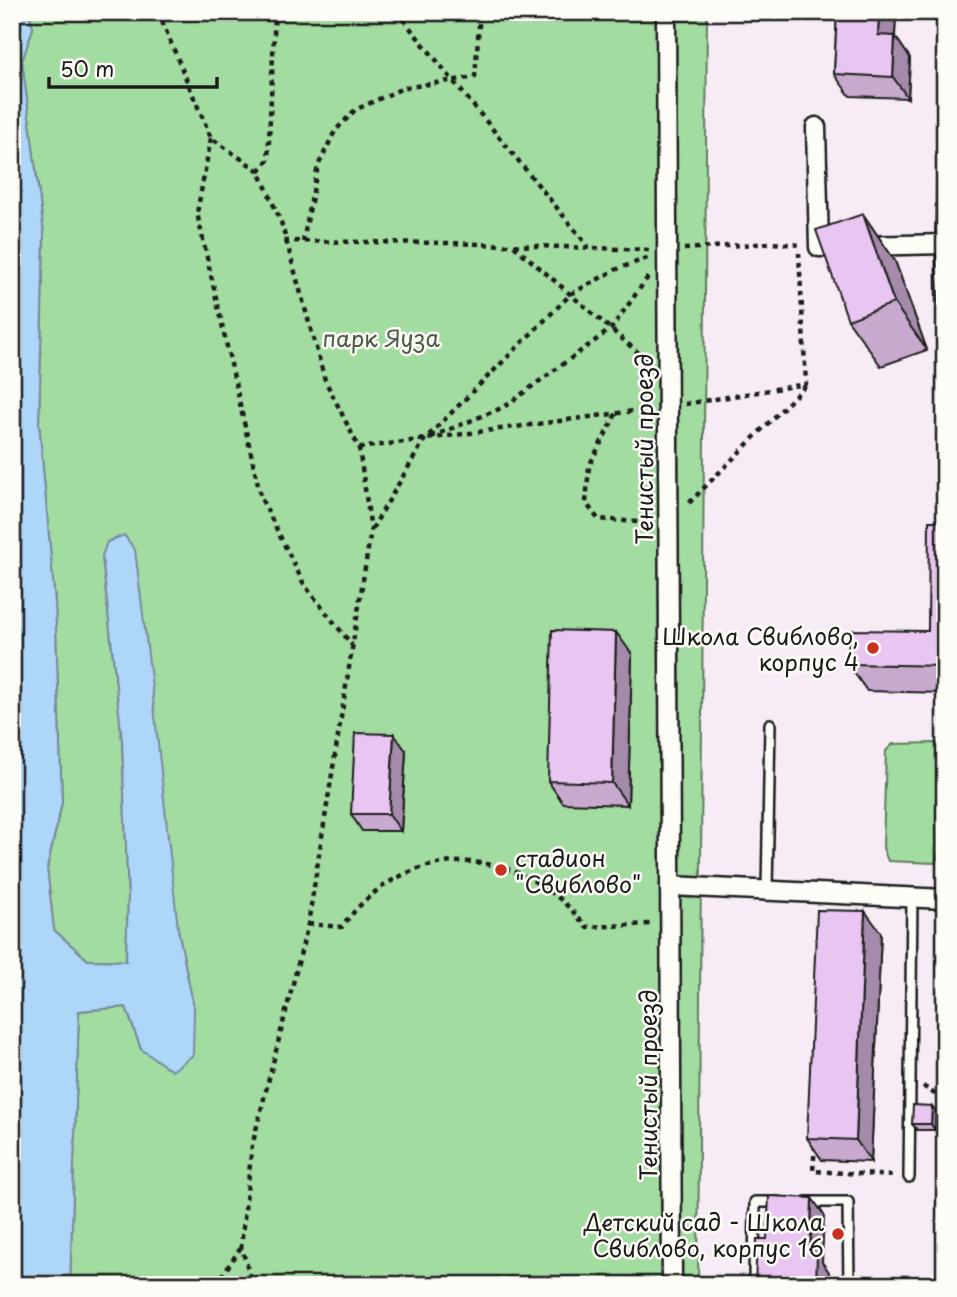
<svg xmlns="http://www.w3.org/2000/svg" width="957" height="1297" viewBox="0 0 957 1297" font-family="'Playpen Sans',sans-serif">
<style>
.green{fill:#a2dca1;stroke:#5f7c5e;stroke-width:2}
.water{fill:#aed6f8;stroke:#748ca0;stroke-width:2}
.lines{fill:none;stroke-linecap:round;stroke-linejoin:round}
.lane-casing{stroke:#1c1c1c;stroke-width:14}
.street-casing{stroke:#1c1c1c;stroke-width:23}
.path{stroke:#1c1c1c;stroke-width:4.5;stroke-dasharray:5 5;stroke-linecap:butt}
.lane{stroke:#fdfcf7;stroke-width:9}
.street{stroke:#fdfcf7;stroke-width:18}
.wall{fill:#c8aacf;stroke:#1c1c1c;stroke-width:2}
.shaded-wall{fill:#a38ba9;stroke:#1c1c1c;stroke-width:2}
.building{fill:#e9c6f1;stroke:#1c1c1c;stroke-width:2}
.poi-dot{fill:#c8321e;stroke:#fdfcf7;stroke-width:2.5}
.labels{text-anchor:middle;dominant-baseline:central;stroke-width:5;stroke-linejoin:round;paint-order:stroke}
.park-label{font-size:23px;fill:#4b5f4b;stroke:#fdfcf7}
.street-label{font-size:23px;fill:#1c1c1c;stroke:#fdfcf7}
.poi-label{font-size:23px;fill:#1c1c1c;stroke:#fdfcf7;text-anchor:end}
</style>
<rect width="100%" height="100%" fill="#f7ecf5"/>
<filter id="ink" filterUnits="userSpaceOnUse"><feTurbulence type="fractalNoise" baseFrequency=".0143" numOctaves="2"/><feDisplacementMap in="SourceGraphic" scale="14" xChannelSelector="R" yChannelSelector="G"/><feConvolveMatrix kernelMatrix="1 2 1 2 8 2 1 2 1" color-interpolation-filters="sRGB"/></filter>
<g filter="url(#ink)">
<g class="green">
<path d="M 29,12 L 707,12 L 698,1285 L 70,1285 L 79,1011 L 126,1007 L 141,1049 L 194,1009 L 102,556 L 122,740 L 128,897 L 126,961 L 88,960 L 54,930 L 47,869 L 62,802 L 55,603 L 39,423 L 44,234 L 22,61 L 33,28 Z"/>
<path d="M 936,743 L 942,751 L 939,853 L 935,863 L 888,861 L 883,848 L 886,751 L 893,744 Z"/>
</g>
<path class="water" d="M 12,12 L 29,12 L 33,28 L 22,61 L 44,234 L 39,423 L 55,603 L 62,802 L 47,868 L 54,930 L 88,960 L 126,961 L 128,897 L 122,740 L 102,556 L 107,542 L 124,535 L 135,550 L 151,679 L 178,929 L 194,1009 L 193,1055 L 172,1071 L 141,1049 L 126,1007 L 79,1011 L 70,1285 L 12,1285 Z"/>
<g class="lines">
<g class="lane-casing">
<g id="lane">
<path d="M 944,304 L 941,244 L 945,96"/>
<path d="M 767,891 L 770,724"/>
<path d="M 909,1177 L 912,898"/>
<path d="M 806,1202 L 848,1202 L 849,1285"/>
<path d="M 754,1285 L 755,1202 L 778,1202"/>
</g>
</g>
<g class="street-casing">
<g id="street">
<path d="M 666,12 L 672,1285"/>
<path d="M 816,127 L 819,247 L 945,244"/>
<path d="M 670,886 L 945,899"/>
</g>
</g>
<g class="path">
<path d="M 158,12 L 211,138 L 259,171 L 281,222 L 325,380 L 359,448 L 371,530 L 308,924 L 252,1146 L 241,1246 L 253,1285"/>
<path d="M 397,12 L 588,246"/>
<path d="M 211,138 L 197,213 L 261,498 L 305,586 L 352,645"/>
<path d="M 259,171 L 268,160 L 275,12"/>
<path d="M 284,241 L 449,243 L 651,250"/>
<path d="M 303,242 L 318,166 L 335,131 L 355,110 L 403,88 L 475,77 L 480,12"/>
<path d="M 514,246 L 648,361"/>
<path d="M 684,249 L 770,243 L 801,245"/>
<path d="M 685,404 L 806,384 L 799,253"/>
<path d="M 616,414 L 589,466 L 586,503 L 598,519 L 650,523"/>
<path d="M 431,437 L 504,407 L 611,329 L 648,277"/>
<path d="M 359,448 L 649,409"/>
<path d="M 689,503 L 806,385"/>
<path d="M 372,529 L 425,439 L 571,294 L 615,270 L 650,257"/>
<path d="M 308,924 L 342,927 C 405,838 522,842 586,927 L 652,924"/>
<path d="M 923,1086 L 945,1101"/>
<path d="M 815,1145 L 813,1171 L 894,1176"/>
<path d="M 216,1285 L 241,1247"/>
</g>
<use href="#lane" class="lane"/>
<use href="#street" class="street"/>
</g>
<g class="wall">
<path d="M 837,12 L 896,12 L 895,36 L 910,58 L 908,98 L 850,96 L 834,74 Z"/>
<path d="M 863,214 L 895,261 L 927,350 L 881,366 L 848,320 Z"/>
<path d="M 945,521 L 945,693 L 867,691 L 848,664 L 928,631 Z"/>
<path d="M 632,654 L 628,805 L 563,803 L 548,781 Z"/>
<path d="M 406,751 L 401,831 L 362,831 L 351,814 Z"/>
<path d="M 881,933 L 871,1162 L 822,1160 L 807,1138 Z"/>
<path d="M 932,1106 L 936,1111 L 935,1130 L 917,1130 L 912,1124 Z"/>
</g>
<g class="shaded-wall">
<path d="M 879,12 L 896,12 L 894,57 L 878,35 Z"/>
<path d="M 895,36 L 910,58 L 908,98 L 893,77 Z"/>
<path d="M 863,214 L 895,261 L 927,350 L 894,303 Z"/>
<path d="M 616,632 L 632,654 L 628,805 L 612,783 Z"/>
<path d="M 394,734 L 406,751 L 401,831 L 389,814 Z"/>
<path d="M 865,911 L 881,933 L 871,1162 L 856,1140 Z"/>
<path d="M 932,1106 L 936,1111 L 935,1130 L 931,1124 Z"/>
<path d="M 812,1198 L 824,1215 L 822,1262 L 829,1272 L 828,1285 L 818,1285 L 816,1282 L 810,1255 Z"/>
</g>
<g class="building">
<path d="M 837,12 L 879,12 L 878,35 L 895,36 L 893,77 L 834,74 Z"/>
<path d="M 863,214 L 894,303 L 848,320 L 816,230 Z"/>
<path d="M 929,521 L 945,521 L 945,666 L 848,664 L 849,630 L 928,631 Z"/>
<path d="M 552,630 L 616,632 L 612,783 L 548,781 Z"/>
<path d="M 355,733 L 394,734 L 389,814 L 351,814 Z"/>
<path d="M 817,910 L 865,911 L 856,1140 L 807,1138 Z"/>
<path d="M 913,1105 L 932,1106 L 931,1124 L 912,1124 Z"/>
<path d="M 769,1196 L 812,1198 L 810,1255 L 817,1255 L 816,1282 L 808,1282 L 808,1285 L 755,1285 L 757,1239 L 767,1239 Z"/>
</g>
</g>
<g class="poi-dot">
<circle cx="873" cy="648" r="7"/>
<circle cx="501" cy="870" r="7"/>
<circle cx="838" cy="1234" r="7"/>
</g>
<g class="labels">
<g class="park-label">
<text x="381" y="337">парк Яуза</text>
</g>
<g class="street-label">
<text transform="translate(643 449) rotate(-90)">Тенистый проезд</text>
<text transform="translate(647 1085) rotate(-90)">Тенистый проезд</text>
</g>
<g class="poi-label">
<text x="859" y="635">Школа Свиблово,<tspan x="859" dy="26">корпус 4</tspan></text>
<text x="515" y="857" text-anchor="start">стадион<tspan x="515" dy="26">"Свиблово"</tspan></text>
<text x="824" y="1221">Детский сад - Школа<tspan x="824" dy="26">Свиблово, корпус 16</tspan></text>
</g>
</g>
<rect width="957" height="1297" fill="none" stroke="#fdfcf7" stroke-width="42"/>
<rect x="21" y="21" width="915" height="1255" fill="none" stroke="#1c1c1c" stroke-width="2.5" filter="url(#ink)"/>
<path d="M49 77v10h168v-10" fill="none" stroke="#1c1c1c" stroke-width="3.5"/>
<text x="60" y="77" font-size="21" fill="#1c1c1c" stroke="#fdfcf7" stroke-width="5" paint-order="stroke">50 m</text>
</svg>
